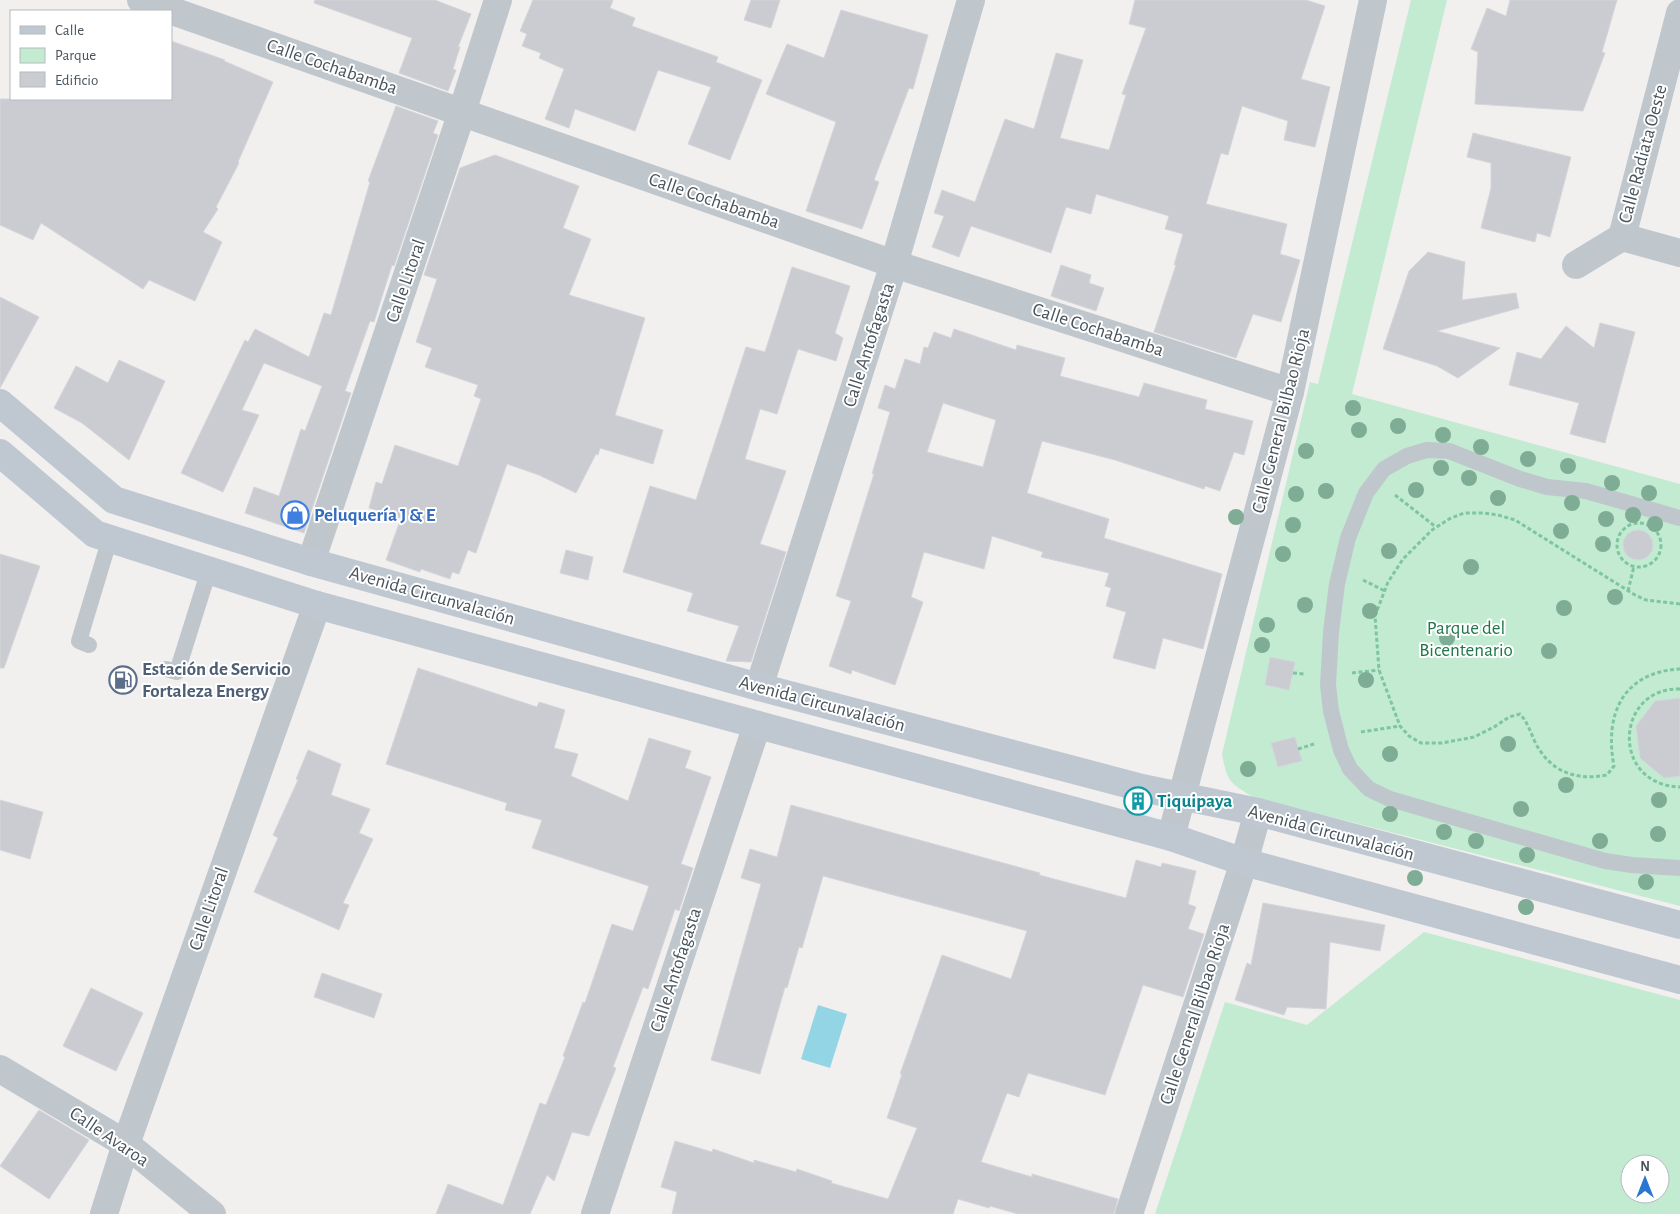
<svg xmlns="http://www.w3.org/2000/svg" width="1680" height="1214" viewBox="0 0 1680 1214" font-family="'Alegreya Sans',sans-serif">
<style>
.green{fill:#c2ebd1;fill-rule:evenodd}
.water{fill:#93d5e4}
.building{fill:#caccd1;stroke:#d4d6da;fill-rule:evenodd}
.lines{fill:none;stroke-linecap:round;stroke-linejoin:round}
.path{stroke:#7dc6a0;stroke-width:3;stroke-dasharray:4 2.5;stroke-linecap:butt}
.service{stroke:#bfc7cd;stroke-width:16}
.minor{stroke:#bfc7cd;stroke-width:28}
.secondary{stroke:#bfc8d1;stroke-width:28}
.tree{fill:#7eac94}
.labels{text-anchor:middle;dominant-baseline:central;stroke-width:4;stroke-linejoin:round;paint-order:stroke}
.street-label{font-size:19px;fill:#49535b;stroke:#fff}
.shop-label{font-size:19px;font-weight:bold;fill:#366cbe;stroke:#fff;text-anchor:start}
.park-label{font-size:19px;fill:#207649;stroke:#fff}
.service-label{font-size:19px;font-weight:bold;fill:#4e5e75;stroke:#fff;text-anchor:start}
.culture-label{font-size:19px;font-weight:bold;fill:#0d838f;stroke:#fff;text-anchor:start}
</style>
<rect width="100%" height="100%" fill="#f2efef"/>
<g class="green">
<path d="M 1411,0 L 1447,0 L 1352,394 L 1680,484 L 1680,906 L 1253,797 C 1230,783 1227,782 1222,754 L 1310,382 L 1318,384 Z"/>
<path d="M 1424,932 L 1680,1000 L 1680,1214 L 1155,1214 L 1225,1002 L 1307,1025 ZM 1630,1164 L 1660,1164 L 1660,1194 L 1630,1194 Z"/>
</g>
<path class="water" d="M 818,1005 L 847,1014 L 830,1068 L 801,1059 Z"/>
<g class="building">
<path d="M 315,0 L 435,0 L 471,14 L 458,47 L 460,47 L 453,69 L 456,70 L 448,91 L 399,73 L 412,38 L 314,3 Z"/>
<path d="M 533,0 L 613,0 L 610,8 L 635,18 L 632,26 L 718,57 L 716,62 L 762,80 L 730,160 L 688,144 L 711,87 L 658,70 L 635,131 L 575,109 L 569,128 L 545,119 L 564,69 L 539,58 L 541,53 L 522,46 L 527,34 L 520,31 Z"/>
<path d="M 751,0 L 780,0 L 771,28 L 744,20 Z"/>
<path d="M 1135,0 L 1306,0 L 1325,6 L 1301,79 L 1330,87 L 1315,147 L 1284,140 L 1288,121 L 1242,106 L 1228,155 L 1221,153 L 1206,204 L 1287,224 L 1280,254 L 1300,260 L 1281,322 L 1253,314 L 1236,358 L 1154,332 L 1176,265 L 1174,265 L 1183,234 L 1165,229 L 1169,216 L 1096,194 L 1091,214 L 1066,207 L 1051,253 L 971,226 L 959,257 L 932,247 L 944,216 L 934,213 L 942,190 L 975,202 L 1005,119 L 1034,129 L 1056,53 L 1083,60 L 1060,138 L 1109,150 L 1126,95 L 1122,94 L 1146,28 L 1129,24 Z"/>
<path d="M 1510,0 L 1617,0 L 1602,52 L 1605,53 L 1583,111 L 1475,104 L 1478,52 L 1471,49 L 1487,8 L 1506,16 Z"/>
<path d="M 841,10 L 928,35 L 913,89 L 909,88 L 874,180 L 879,182 L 862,229 L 806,211 L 836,122 L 766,94 L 787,44 L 824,58 Z"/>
<path d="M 171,41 L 225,60 L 224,61 L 273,82 L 238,162 L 239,163 L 216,207 L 218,209 L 203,232 L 222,242 L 195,301 L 149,280 L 143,289 L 41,223 L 33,240 L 0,225 L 0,99 L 171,99 Z"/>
<path d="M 396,106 L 438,121 L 433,133 L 438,135 L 394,266 L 392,265 L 374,322 L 370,321 L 345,391 L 351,393 L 304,533 L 245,513 L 254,487 L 279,496 L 301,429 L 305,431 L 322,386 L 264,363 L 242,410 L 259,415 L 223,492 L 181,473 L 245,340 L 248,342 L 255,329 L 309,357 L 324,313 L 331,315 L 370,182 L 368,181 Z"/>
<path d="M 1473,133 L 1571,157 L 1550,237 L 1537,233 L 1535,242 L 1481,228 L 1491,188 L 1491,163 L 1467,157 Z"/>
<path d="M 495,155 L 579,186 L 563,228 L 591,239 L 569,295 L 645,318 L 615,415 L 663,430 L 653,464 L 600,448 L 598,455 L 596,454 L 576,493 L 539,475 L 507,464 L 476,553 L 468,550 L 459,574 L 452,572 L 450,579 L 421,569 L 420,572 L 386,560 L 401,518 L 369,508 L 376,482 L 382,484 L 395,445 L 458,466 L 481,399 L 474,396 L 478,385 L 425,367 L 432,348 L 416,342 L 437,279 L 424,275 L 460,168 Z"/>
<path d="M 1428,252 L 1465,262 L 1462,300 L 1516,293 L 1519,308 L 1437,331 L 1500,348 L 1458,378 L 1437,366 L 1383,349 L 1409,271 Z"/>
<path d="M 1061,265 L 1091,275 L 1089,283 L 1104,288 L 1096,311 L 1051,296 Z"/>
<path d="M 792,267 L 850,286 L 835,333 L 843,338 L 836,361 L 798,349 L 777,414 L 760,409 L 745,459 L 786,471 L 760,544 L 786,552 L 751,662 L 726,661 L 739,626 L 687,611 L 693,593 L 623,572 L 650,486 L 696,500 L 746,347 L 765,352 Z"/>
<path d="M 0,297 L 39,317 L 0,388 Z"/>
<path d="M 1600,323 L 1635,332 L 1605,443 L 1570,434 L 1579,403 L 1509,385 L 1517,352 L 1541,359 L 1566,326 L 1594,348 Z"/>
<path d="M 954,329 L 1016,350 L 1017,345 L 1065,358 L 1060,376 L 1139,397 L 1144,383 L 1207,400 L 1205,409 L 1253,421 L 1244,455 L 1234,452 L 1220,491 L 1205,486 L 1204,489 L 1115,460 L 1042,441 L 1027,493 L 1109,519 L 1104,538 L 1222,574 L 1203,649 L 1163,638 L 1155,669 L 1113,658 L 1126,612 L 1106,606 L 1111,588 L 1105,586 L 1109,573 L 1041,557 L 1043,552 L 992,536 L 984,569 L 924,552 L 911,597 L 923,602 L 895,685 L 852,670 L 851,674 L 829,666 L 851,601 L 836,596 L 874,474 L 872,474 L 890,412 L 878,408 L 885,385 L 895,389 L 905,359 L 920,364 L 924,347 L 928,348 L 934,332 L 951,338 ZM 943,403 L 996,420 L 983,467 L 927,452 Z"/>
<path d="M 119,360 L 165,381 L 129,460 L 82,423 L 54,408 L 76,366 L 108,383 Z"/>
<circle cx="1638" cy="545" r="15"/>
<path d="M 566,550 L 593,557 L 588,580 L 560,573 Z"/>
<path d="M 0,554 L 40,566 L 4,668 L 0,668 Z"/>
<path d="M 1270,657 L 1295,662 L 1289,690 L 1265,685 Z"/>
<path d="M 418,668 L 537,707 L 539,702 L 565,710 L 554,748 L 578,754 L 571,776 L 628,801 L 649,738 L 691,751 L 685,768 L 711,777 L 681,864 L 693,868 L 679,911 L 675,909 L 648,989 L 643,987 L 613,1067 L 616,1068 L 589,1136 L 572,1132 L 554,1181 L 547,1175 L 530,1214 L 436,1214 L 448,1184 L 503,1205 L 540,1103 L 546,1105 L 565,1057 L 563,1056 L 583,1002 L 585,1003 L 612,924 L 633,931 L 649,886 L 532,848 L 542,820 L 505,810 L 507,803 L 386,764 Z"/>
<path d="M 1680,698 L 1680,776 L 1664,778 L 1640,758 L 1636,726 L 1655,701 Z"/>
<path d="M 1295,737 L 1302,761 L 1278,767 L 1271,743 Z"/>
<path d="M 308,750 L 341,764 L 331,795 L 370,809 L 359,833 L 373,839 L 343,903 L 349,905 L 339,930 L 254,892 L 278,838 L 273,835 L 298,780 L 296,779 Z"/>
<path d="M 0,800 L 43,812 L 30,859 L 0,850 Z"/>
<path d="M 791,805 L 1040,873 L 1039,875 L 1126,898 L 1136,860 L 1161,867 L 1162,863 L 1196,871 L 1188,904 L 1196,907 L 1188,929 L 1204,934 L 1183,997 L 1143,985 L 1105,1095 L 1028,1073 L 1019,1097 L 1007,1093 L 981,1162 L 1032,1177 L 1032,1174 L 1118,1199 L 1114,1214 L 1018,1214 L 990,1206 L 989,1208 L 958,1199 L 953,1214 L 672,1214 L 677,1192 L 661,1187 L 675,1141 L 712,1152 L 713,1149 L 754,1163 L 754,1160 L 796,1172 L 797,1169 L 832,1181 L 831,1183 L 888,1199 L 917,1128 L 887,1118 L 902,1074 L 900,1074 L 942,955 L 1011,979 L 1027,931 L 823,876 L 802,948 L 799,947 L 787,988 L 785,987 L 760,1074 L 711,1060 L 761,884 L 741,878 L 750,849 L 777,857 Z"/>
<path d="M 1263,903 L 1385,925 L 1380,951 L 1330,942 L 1326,1009 L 1287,1007 L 1284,1015 L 1235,1000 L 1247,963 L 1251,965 Z"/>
<path d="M 322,973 L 382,994 L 374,1018 L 314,997 Z"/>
<path d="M 91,988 L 143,1013 L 116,1071 L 63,1046 Z"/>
<path d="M 39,1110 L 89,1140 L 49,1199 L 0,1166 Z"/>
</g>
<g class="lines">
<g class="path">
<path d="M 1395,495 L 1436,527"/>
<circle cx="1639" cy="545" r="22"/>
<path d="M 1363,580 L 1385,591"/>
<path d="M 1628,591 L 1634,566"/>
<path d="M 1680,604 L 1646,600 L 1635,595 L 1515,520 L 1498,515 L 1484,513 L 1464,513 L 1449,519 L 1432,530 L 1403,559 L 1388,582 L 1375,616 L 1379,670 L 1400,726 L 1409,736 L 1421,743 L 1442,743 L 1474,737 L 1494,727 L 1509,717 L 1520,714 C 1528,723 1530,731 1535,742 C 1550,772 1576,781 1607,775 L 1614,766 C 1604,714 1623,672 1680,669"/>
<path d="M 1293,673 L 1304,674"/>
<path d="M 1352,673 L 1379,670"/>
<path d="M 1680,689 C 1615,687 1610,785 1680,787"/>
<path d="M 1361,732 L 1400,726"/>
<path d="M 1298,749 L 1314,744"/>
</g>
<g class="service">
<path d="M 1680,518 L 1586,491 L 1547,487 L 1520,479 L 1449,451 L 1427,450 L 1407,456 L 1384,469 L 1366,493 L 1348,538 L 1337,584 L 1331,632 L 1328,685 L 1331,711 L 1341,750 L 1350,769 L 1369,789 L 1390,799 L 1605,861 L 1632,865 L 1680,868"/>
<path d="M 89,645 L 79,641 L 110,538"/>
<path d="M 166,669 L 177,672 L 209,570"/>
</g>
<g class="minor">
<path d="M 141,0 L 894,264 L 1290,392"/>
<path d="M 1622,237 L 1680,13"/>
<path d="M 1576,265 L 1622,237 L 1680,253"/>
<path d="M 311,562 L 462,112 L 498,0"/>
<path d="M 759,687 L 894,264 L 971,0"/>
<path d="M 1171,837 L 1290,392 L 1373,0"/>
<path d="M 0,1069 L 126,1144 L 212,1214"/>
<path d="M 104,1214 L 126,1144 L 317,605"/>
<path d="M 595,1214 L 757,725"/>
<path d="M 1129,1214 L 1244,862 L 1258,812"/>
</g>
<g class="secondary">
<path d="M 0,403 L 114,500 L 311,562 L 759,687 L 1142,788 L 1258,812 L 1680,925"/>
<path d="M 0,453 L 95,534 L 317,605 L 1171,837 L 1244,862 L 1680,980"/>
</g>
</g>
<g class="tree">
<circle cx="1353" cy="408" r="8"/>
<circle cx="1398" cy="426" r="8"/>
<circle cx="1359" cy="430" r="8"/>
<circle cx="1443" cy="435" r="8"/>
<circle cx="1481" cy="447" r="8"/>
<circle cx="1306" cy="451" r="8"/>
<circle cx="1528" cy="459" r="8"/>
<circle cx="1568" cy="466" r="8"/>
<circle cx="1441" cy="468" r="8"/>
<circle cx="1469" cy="478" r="8"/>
<circle cx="1612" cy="483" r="8"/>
<circle cx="1416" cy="490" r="8"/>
<circle cx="1326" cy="491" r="8"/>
<circle cx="1649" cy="493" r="8"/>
<circle cx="1296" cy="494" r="8"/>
<circle cx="1498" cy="498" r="8"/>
<circle cx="1572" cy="503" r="8"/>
<circle cx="1633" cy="515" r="8"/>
<circle cx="1236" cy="517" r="8"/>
<circle cx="1606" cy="519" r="8"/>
<circle cx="1655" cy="524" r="8"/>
<circle cx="1293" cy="525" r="8"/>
<circle cx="1561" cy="531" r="8"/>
<circle cx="1603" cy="544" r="8"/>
<circle cx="1389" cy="551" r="8"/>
<circle cx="1283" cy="554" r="8"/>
<circle cx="1471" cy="567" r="8"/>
<circle cx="1615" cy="597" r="8"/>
<circle cx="1305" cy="605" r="8"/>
<circle cx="1564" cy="608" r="8"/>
<circle cx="1370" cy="611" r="8"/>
<circle cx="1267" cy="625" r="8"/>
<circle cx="1447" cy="638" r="8"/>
<circle cx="1262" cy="645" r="8"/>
<circle cx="1549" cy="651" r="8"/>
<circle cx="1366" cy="680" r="8"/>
<circle cx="1508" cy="744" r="8"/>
<circle cx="1390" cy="754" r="8"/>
<circle cx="1248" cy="769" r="8"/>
<circle cx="1566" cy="785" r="8"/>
<circle cx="1659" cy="800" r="8"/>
<circle cx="1521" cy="809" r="8"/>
<circle cx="1390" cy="814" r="8"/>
<circle cx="1444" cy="832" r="8"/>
<circle cx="1658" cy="834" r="8"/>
<circle cx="1476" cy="841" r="8"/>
<circle cx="1600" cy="841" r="8"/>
<circle cx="1527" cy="855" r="8"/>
<circle cx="1415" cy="878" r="8"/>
<circle cx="1646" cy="882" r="8"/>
<circle cx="1526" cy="907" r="8"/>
</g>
<defs>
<g id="shop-ring" transform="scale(1.4375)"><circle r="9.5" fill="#fff" stroke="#3f7fe0" stroke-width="1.5"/><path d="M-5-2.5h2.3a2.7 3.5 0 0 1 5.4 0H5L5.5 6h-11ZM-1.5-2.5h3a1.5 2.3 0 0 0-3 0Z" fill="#3f7fe0"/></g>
<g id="fuel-ring" transform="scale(1.4375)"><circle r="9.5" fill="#fff" stroke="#5c6f8a" stroke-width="1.5"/><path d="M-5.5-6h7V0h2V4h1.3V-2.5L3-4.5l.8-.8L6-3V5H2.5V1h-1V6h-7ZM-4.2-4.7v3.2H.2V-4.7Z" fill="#5c6f8a"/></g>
<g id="building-ring" transform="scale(1.4375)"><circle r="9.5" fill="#fff" stroke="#0f9aa8" stroke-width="1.5"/><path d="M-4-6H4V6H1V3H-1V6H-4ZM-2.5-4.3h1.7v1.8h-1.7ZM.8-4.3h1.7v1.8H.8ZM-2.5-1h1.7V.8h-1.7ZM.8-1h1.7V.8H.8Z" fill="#0f9aa8"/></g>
</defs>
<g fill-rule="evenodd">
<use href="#shop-ring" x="295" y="515"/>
<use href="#fuel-ring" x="123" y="680"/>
<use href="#building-ring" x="1138" y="801"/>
</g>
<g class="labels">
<g class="street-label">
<text transform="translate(332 67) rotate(19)">Calle Cochabamba</text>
<text transform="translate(1643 154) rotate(-75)">Calle Radiata Oeste</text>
<text transform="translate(714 201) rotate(19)">Calle Cochabamba</text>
<text transform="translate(406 281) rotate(-71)">Calle Litoral</text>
<text transform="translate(1098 330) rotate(18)">Calle Cochabamba</text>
<text transform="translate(869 345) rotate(-72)">Calle Antofagasta</text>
<text transform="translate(1281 421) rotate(-76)">Calle General Bilbao Rioja</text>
<text transform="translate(432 596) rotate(16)">Avenida Circunvalación</text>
<text transform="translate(822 704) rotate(15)">Avenida Circunvalación</text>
<text transform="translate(1331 833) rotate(15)">Avenida Circunvalación</text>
<text transform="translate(209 909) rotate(-71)">Calle Litoral</text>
<text transform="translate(676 970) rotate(-72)">Calle Antofagasta</text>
<text transform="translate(1195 1014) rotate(-72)">Calle General Bilbao Rioja</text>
<text transform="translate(109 1137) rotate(34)">Calle Avaroa</text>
</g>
<g class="shop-label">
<text x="314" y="515">Peluquería J &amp; E</text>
</g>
<g class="park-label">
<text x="1466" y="628">Parque del<tspan x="1466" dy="22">Bicentenario</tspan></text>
</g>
<g class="service-label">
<text x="142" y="669">Estación de Servicio<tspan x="142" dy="22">Fortaleza Energy</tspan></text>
</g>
<g class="culture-label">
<text x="1157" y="801">Tiquipaya</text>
</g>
</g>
<rect x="10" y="10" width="162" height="90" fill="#ffffff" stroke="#b6babd"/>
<rect x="20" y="26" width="25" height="8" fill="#bfc8d1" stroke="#b6babd"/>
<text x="55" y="35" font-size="15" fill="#49535b">Calle</text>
<rect x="20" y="48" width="25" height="15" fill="#c2ebd1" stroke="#b6babd"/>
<text x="55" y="60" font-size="15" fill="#49535b">Parque</text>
<rect x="20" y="72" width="25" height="15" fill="#caccd1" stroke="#b6babd"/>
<text x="55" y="85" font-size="15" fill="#49535b">Edificio</text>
<g transform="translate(1645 1179)"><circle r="24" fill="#ffffff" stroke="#b6babd"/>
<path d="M0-4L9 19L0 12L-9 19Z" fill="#2a77d1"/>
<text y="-8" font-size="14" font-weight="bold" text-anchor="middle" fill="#49535b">N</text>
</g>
</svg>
